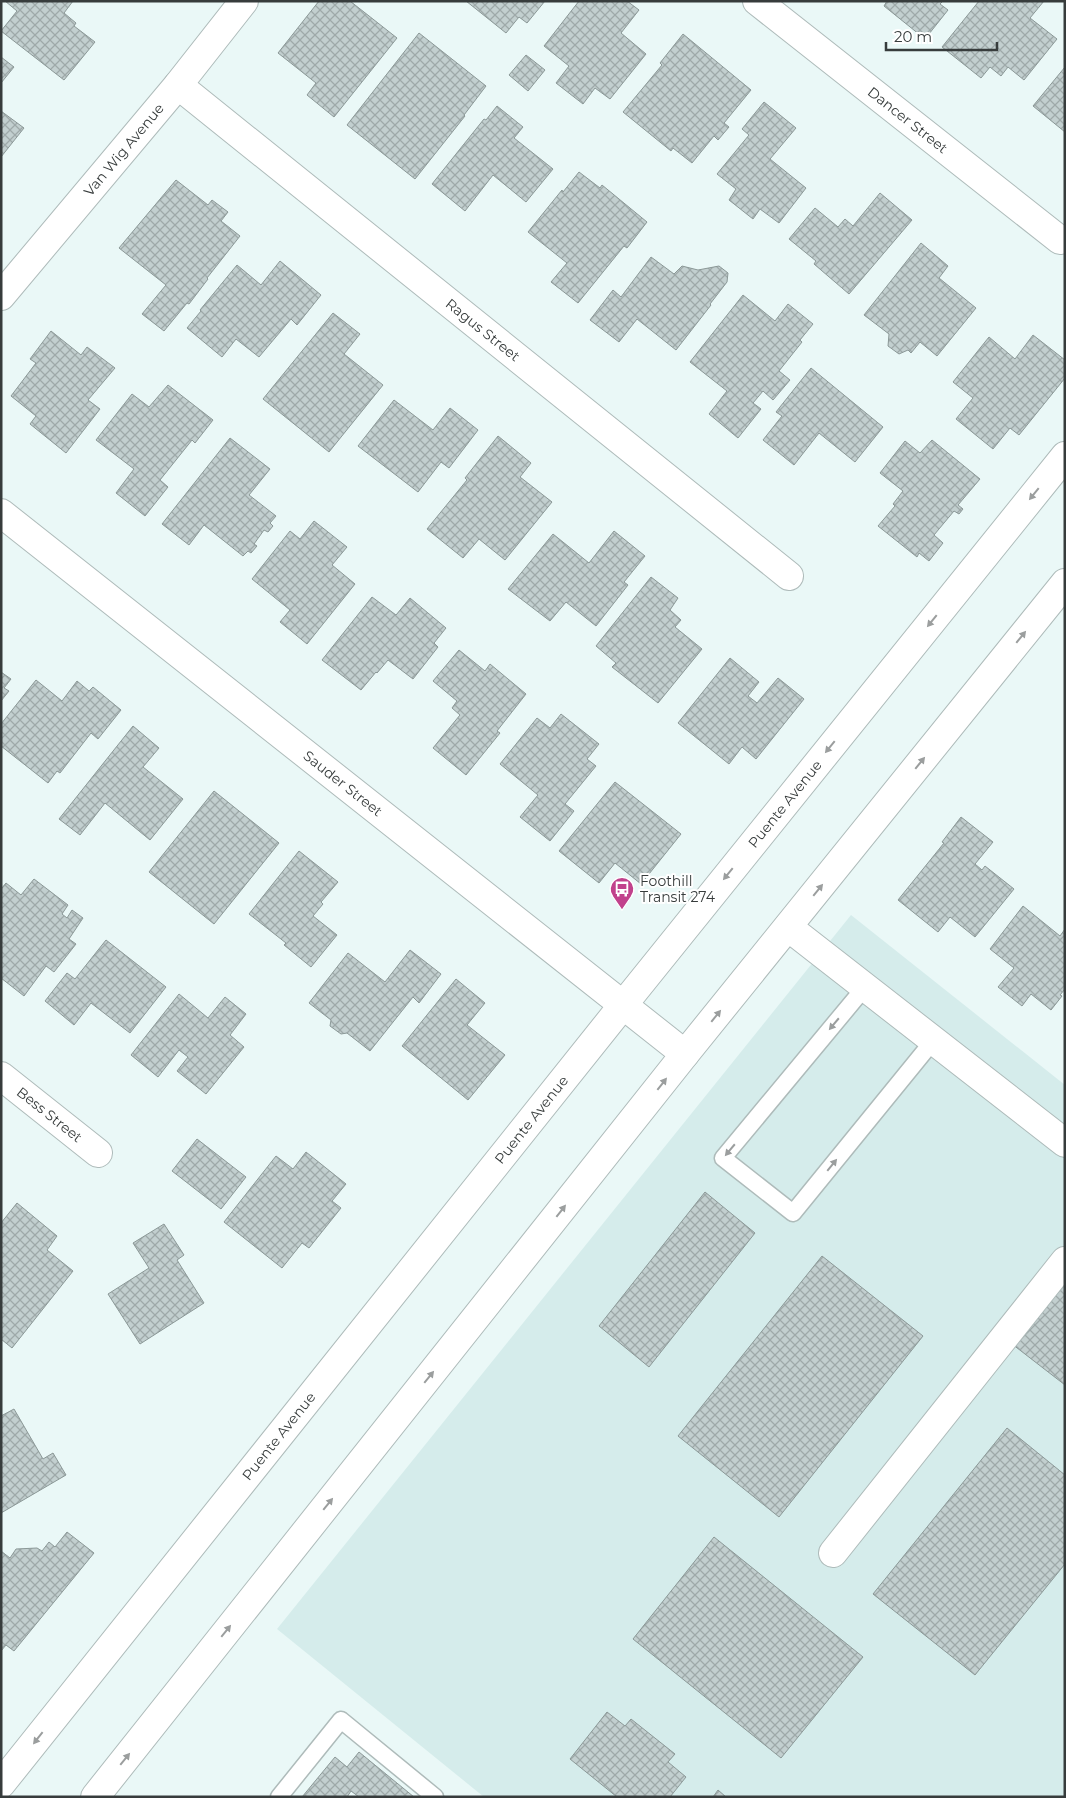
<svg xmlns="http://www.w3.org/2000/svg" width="1066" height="1798" viewBox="0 0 1066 1798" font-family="Montserrat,sans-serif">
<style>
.built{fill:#d5eceb}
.building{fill:url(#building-cross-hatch);stroke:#8b9897}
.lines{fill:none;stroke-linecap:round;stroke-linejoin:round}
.service-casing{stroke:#aebbba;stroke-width:19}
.minor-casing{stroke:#aebbba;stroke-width:30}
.secondary-casing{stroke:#aebbba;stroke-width:30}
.service{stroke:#fff;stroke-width:16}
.minor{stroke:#fff;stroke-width:28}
.secondary{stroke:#fff;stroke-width:28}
.oneway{fill:#9b9e9e}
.labels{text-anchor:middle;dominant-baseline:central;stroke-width:4;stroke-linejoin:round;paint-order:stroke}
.street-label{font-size:14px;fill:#373c3c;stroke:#fff}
.poi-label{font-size:14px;fill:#373c3c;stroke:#fff;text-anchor:start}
</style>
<defs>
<pattern id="building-cross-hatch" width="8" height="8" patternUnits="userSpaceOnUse" patternTransform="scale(1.25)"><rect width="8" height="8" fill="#c2cfcf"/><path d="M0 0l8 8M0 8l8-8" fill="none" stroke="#9ea9a9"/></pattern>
</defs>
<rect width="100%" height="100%" fill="#eaf8f7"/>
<path class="built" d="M 851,915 L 1065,1085 L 1065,1797 L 484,1797 L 277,1629 Z"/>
<g class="building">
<path d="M 73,1 L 64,13 L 76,23 L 74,26 L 95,42 L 64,80 L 1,31 L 17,11 L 5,1 Z"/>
<path d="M 319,1 L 350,1 L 397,38 L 334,117 L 307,95 L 316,83 L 278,53 Z"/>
<path d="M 466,1 L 545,1 L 527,23 L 519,17 L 506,33 Z"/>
<path d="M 579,1 L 627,1 L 639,10 L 621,33 L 646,54 L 610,99 L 595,88 L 583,104 L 556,83 L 569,66 L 544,46 Z"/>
<path d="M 887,1 L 943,1 L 940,4 L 948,10 L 925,39 L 884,6 Z"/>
<path d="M 979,1 L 1044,1 L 1030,18 L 1057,39 L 1024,80 L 1008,67 L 1001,76 L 990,67 L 981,78 L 942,47 Z"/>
<path d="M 419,33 L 486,86 L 464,115 L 465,116 L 415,179 L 347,125 Z"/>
<path d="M 683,34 L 751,90 L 724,123 L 729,127 L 718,140 L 714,136 L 692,163 L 673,148 L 671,151 L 623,112 L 662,65 L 660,63 Z"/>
<path d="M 526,55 L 545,70 L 528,91 L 509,75 Z"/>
<path d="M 1,57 L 14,67 L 1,83 Z"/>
<path d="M 1065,67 L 1065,132 L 1033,106 Z"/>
<path d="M 764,102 L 796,128 L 770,159 L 806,188 L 779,223 L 760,209 L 753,219 L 729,200 L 736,189 L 717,174 L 749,135 L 742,129 Z"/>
<path d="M 497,106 L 523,127 L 514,138 L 553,169 L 526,202 L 493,175 L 465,211 L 432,184 L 484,119 L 486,120 Z"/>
<path d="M 1,111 L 24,128 L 1,157 Z"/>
<path d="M 579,172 L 600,188 L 602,185 L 647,222 L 627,248 L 624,246 L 578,303 L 551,282 L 567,263 L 528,232 L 562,190 L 563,192 Z"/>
<path d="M 176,180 L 208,205 L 212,200 L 228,212 L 221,221 L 240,236 L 207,278 L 208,279 L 189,304 L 187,303 L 164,331 L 142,314 L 166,285 L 119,248 Z"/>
<path d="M 880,193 L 912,220 L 849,294 L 814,264 L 816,261 L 789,239 L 815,208 L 838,227 L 845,219 L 853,226 Z"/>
<path d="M 921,243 L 948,266 L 939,278 L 976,308 L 937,356 L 920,342 L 911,353 L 908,350 L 899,354 L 888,346 L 889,334 L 864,315 Z"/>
<path d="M 651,257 L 674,274 L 682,266 L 698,270 L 719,266 L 728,273 L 727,282 L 710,304 L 711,305 L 676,350 L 637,319 L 619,342 L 590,320 L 613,290 L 621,297 Z"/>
<path d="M 280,261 L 321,295 L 297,325 L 291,319 L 259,357 L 236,339 L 222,357 L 187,328 L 201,311 L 200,310 L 237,265 L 261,285 Z"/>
<path d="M 743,295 L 775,321 L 788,304 L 813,324 L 800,340 L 802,342 L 779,371 L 790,380 L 773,400 L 763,391 L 753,403 L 761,409 L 738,438 L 709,414 L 727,391 L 690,362 Z"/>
<path d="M 333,313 L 360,334 L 344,354 L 383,385 L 329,452 L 263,399 Z"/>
<path d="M 51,331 L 81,355 L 87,347 L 115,368 L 88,400 L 100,409 L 66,453 L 30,424 L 36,416 L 11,396 L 36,363 L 30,359 Z"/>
<path d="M 1033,335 L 1065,360 L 1065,378 L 1019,435 L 1010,428 L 993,449 L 956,419 L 973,398 L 953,382 L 989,337 L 1015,359 Z"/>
<path d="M 811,368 L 883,427 L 855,462 L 819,433 L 794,465 L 763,440 L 782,416 L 776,412 Z"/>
<path d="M 168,385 L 213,420 L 195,443 L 192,440 L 160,480 L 168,487 L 145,516 L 116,493 L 134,469 L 96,440 L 132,394 L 149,407 Z"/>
<path d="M 394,400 L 433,430 L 450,408 L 478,430 L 449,468 L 441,462 L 418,492 L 358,446 Z"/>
<path d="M 498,436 L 531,463 L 520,477 L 552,502 L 505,560 L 479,539 L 463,558 L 427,529 L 467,480 L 465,478 Z"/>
<path d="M 230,438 L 270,469 L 249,495 L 276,516 L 270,523 L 273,526 L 268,532 L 264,530 L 254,544 L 257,546 L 251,553 L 248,551 L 243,556 L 204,525 L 189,545 L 162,524 Z"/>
<path d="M 932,440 L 980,479 L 958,505 L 963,509 L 959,514 L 954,511 L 934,535 L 943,543 L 929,561 L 919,553 L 917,557 L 878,526 L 895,506 L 893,504 L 903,491 L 880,473 L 905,441 L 920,453 Z"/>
<path d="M 314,521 L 347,547 L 332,565 L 355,584 L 307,644 L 280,622 L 290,610 L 252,579 L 290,531 L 300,539 Z"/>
<path d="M 614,531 L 645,556 L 624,582 L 628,585 L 596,626 L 566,602 L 550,621 L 508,589 L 553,534 L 589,563 Z"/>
<path d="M 651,577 L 678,598 L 670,610 L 681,620 L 675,627 L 702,649 L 658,703 L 612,667 L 616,663 L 596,646 Z"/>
<path d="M 372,597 L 396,615 L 410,598 L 446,628 L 434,643 L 438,647 L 413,679 L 388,660 L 377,673 L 376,672 L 361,690 L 322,660 Z"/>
<path d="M 459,650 L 485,671 L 490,664 L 526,694 L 497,731 L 500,733 L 466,775 L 433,748 L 460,715 L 452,708 L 457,701 L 433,681 Z"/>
<path d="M 730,658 L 759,682 L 748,696 L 757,703 L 778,678 L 804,699 L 756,759 L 742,747 L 729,764 L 678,723 Z"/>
<path d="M 1,672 L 11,679 L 4,688 L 9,691 L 1,701 Z"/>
<path d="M 36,680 L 62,701 L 77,681 L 89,691 L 93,687 L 121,710 L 98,739 L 91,733 L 60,773 L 57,771 L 48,783 L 1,746 L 1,724 Z"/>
<path d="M 561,714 L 599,744 L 587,759 L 596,766 L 565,804 L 574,811 L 550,841 L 520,817 L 538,795 L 500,764 L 537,718 L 550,728 Z"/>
<path d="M 133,726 L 159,748 L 143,767 L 183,799 L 150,840 L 105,803 L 80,835 L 59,819 Z"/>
<path d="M 615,782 L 681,834 L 641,884 L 615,863 L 599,883 L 559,851 Z"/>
<path d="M 214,791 L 279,843 L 214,924 L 149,872 Z"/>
<path d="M 961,817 L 993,842 L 975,864 L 982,870 L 985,866 L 1014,889 L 975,937 L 950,917 L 938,932 L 898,900 L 944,843 L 942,842 Z"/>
<path d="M 299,851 L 338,882 L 321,902 L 323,904 L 313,916 L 337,935 L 311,967 L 284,945 L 286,943 L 249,914 Z"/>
<path d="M 34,879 L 68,905 L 62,914 L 67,918 L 72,910 L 83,918 L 69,939 L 76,944 L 54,972 L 46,966 L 24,996 L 1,978 L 1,889 L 6,883 L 21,895 Z"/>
<path d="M 1023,906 L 1060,936 L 1065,929 L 1065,989 L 1060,995 L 1062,996 L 1051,1010 L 1031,994 L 1022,1006 L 998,987 L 1014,968 L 990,949 Z"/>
<path d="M 106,940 L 166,987 L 130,1033 L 91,1003 L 74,1025 L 45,1001 L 67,973 L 75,979 Z"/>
<path d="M 410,950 L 441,974 L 419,1003 L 413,997 L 370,1051 L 347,1033 L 341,1034 L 330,1026 L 331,1020 L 309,1003 L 348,953 L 385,982 Z"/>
<path d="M 456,979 L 485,1003 L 467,1025 L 505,1055 L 468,1100 L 402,1046 Z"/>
<path d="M 179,994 L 208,1018 L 225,997 L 246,1014 L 230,1035 L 244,1047 L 206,1094 L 177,1071 L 188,1057 L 179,1050 L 158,1077 L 131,1055 Z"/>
<path d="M 197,1139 L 246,1177 L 221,1209 L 172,1171 Z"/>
<path d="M 306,1152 L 346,1184 L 332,1201 L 341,1208 L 309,1248 L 302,1243 L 282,1268 L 224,1222 L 276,1156 L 293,1169 Z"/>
<path d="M 705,1192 L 755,1233 L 649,1367 L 599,1326 Z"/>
<path d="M 17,1203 L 57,1236 L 47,1250 L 73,1271 L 12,1348 L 1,1339 L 1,1223 Z"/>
<path d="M 164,1224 L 184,1255 L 177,1260 L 204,1303 L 140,1344 L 108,1294 L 149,1268 L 133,1243 Z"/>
<path d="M 822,1256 L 923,1336 L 779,1517 L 678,1436 Z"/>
<path d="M 1065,1278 L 1065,1385 L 1012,1344 Z"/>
<path d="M 14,1409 L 43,1459 L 53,1453 L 66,1475 L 1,1513 L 1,1416 Z"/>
<path d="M 1007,1428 L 1065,1475 L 1065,1564 L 975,1675 L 873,1594 Z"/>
<path d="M 67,1532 L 94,1553 L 14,1651 L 6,1645 L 1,1651 L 1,1551 L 10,1558 L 16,1549 L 37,1548 L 42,1551 L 49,1542 L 55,1547 Z"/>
<path d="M 714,1537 L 863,1657 L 781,1758 L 633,1639 Z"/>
<path d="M 607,1712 L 625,1726 L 631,1719 L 675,1754 L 668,1762 L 686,1777 L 670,1797 L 617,1797 L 570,1759 Z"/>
<path d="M 359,1752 L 414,1797 L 359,1797 L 351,1791 L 347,1797 L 302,1797 L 335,1757 L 347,1767 Z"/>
<path d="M 718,1790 L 726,1797 L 713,1797 Z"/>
</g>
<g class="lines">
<g class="service-casing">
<g id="service">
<path d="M 865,987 L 723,1158 L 793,1213 L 933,1041"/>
<path d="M 279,1797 L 341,1720 L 435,1797"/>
</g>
</g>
<g class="minor-casing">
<g id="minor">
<path id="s1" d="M 757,1 L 1060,240"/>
<path id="s2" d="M 178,85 L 789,576"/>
<path id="s3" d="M 1,296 L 178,85 L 244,1"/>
<path id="s4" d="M 1,513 L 685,1054"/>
<path d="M 788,927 L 1065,1143"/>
<path id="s5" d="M 1,1076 L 98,1153"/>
<path d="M 833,1553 L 1065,1261"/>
</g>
</g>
<g class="secondary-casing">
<g id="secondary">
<path id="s6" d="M 1,1784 L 623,1005 L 1065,456"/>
<path d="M 95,1797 L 685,1054 L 1065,583"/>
</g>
</g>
<use href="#service" class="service"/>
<use href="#minor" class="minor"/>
<use href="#secondary" class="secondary"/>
</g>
<defs><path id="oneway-solid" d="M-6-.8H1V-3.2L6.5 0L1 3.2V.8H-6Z" transform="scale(1.25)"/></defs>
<g class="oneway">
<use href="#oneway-solid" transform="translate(1034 494) rotate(129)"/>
<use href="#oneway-solid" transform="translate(932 621) rotate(129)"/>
<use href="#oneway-solid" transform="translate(1021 637) rotate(-51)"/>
<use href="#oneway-solid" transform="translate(830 747) rotate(129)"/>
<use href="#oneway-solid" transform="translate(920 763) rotate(-51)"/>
<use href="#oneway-solid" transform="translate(728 874) rotate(129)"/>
<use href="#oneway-solid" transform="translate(818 890) rotate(-51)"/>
<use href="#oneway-solid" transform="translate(716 1016) rotate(-51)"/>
<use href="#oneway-solid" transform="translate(834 1024) rotate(130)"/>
<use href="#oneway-solid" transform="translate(662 1084) rotate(-52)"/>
<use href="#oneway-solid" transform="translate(730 1150) rotate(130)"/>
<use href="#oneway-solid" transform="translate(832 1165) rotate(-51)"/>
<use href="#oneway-solid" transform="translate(561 1211) rotate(-52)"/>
<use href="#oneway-solid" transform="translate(429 1377) rotate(-51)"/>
<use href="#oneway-solid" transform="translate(328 1504) rotate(-51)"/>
<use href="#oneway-solid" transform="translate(226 1631) rotate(-51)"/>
<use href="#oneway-solid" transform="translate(38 1738) rotate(128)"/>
<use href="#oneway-solid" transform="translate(125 1759) rotate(-51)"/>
</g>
<defs>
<g id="bus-pin" transform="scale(1.25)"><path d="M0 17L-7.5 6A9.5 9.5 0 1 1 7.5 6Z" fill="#c1418c" stroke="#fff"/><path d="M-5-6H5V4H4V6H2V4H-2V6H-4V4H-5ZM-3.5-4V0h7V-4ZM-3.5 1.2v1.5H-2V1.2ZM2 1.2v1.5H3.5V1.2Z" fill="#fff"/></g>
</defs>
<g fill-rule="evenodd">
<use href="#bus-pin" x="622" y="889"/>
</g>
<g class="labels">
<g class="street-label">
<text stroke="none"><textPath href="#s1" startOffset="192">Dancer Street</textPath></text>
<text stroke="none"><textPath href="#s3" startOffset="191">Van Wig Avenue</textPath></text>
<text stroke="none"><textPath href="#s2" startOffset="391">Ragus Street</textPath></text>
<text stroke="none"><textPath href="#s4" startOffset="436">Sauder Street</textPath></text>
<text stroke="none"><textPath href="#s6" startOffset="1255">Puente Avenue</textPath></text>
<text stroke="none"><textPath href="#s5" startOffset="62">Bess Street</textPath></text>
<text stroke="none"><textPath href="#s6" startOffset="850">Puente Avenue</textPath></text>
<text stroke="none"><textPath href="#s6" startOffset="445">Puente Avenue</textPath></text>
</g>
<g class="poi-label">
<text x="640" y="881">Foothill<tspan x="640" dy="16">Transit 274</tspan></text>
</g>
</g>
<rect width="1066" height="1798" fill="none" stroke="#373c3c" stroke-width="5"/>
<path d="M886 42v8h111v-8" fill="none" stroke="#373c3c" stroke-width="2.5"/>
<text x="894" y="42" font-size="15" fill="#373c3c" stroke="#ffffff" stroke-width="4" paint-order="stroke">20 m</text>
</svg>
